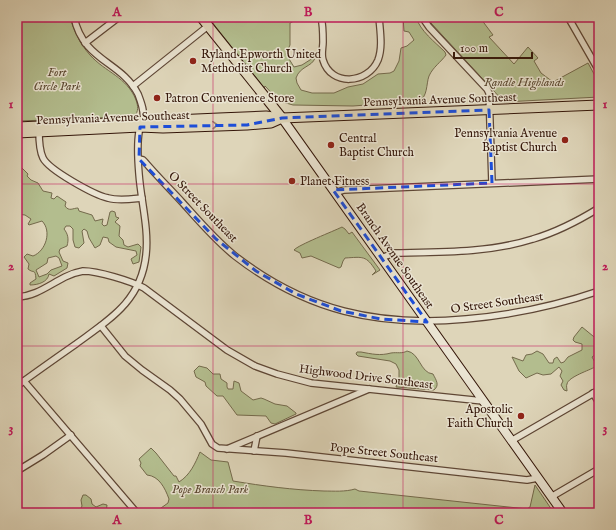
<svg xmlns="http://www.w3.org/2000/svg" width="616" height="530" viewBox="0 0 616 530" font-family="'IM FELL English',serif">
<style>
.green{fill:#b3bd8e;stroke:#746a4c;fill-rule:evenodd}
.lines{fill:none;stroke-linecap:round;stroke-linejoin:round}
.stream{stroke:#6e7772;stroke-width:1.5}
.minor-casing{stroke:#5e4635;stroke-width:8}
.secondary-casing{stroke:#341609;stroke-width:10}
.trunk-casing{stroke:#341609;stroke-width:11}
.minor{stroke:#eae4d2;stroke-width:5.5}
.secondary{stroke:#eae4d2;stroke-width:8}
.trunk{stroke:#ded5b9;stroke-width:9}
.oneway{stroke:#927f6a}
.marked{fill:none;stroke:#1d4ed8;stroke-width:3;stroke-dasharray:8 5;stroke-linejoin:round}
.grid{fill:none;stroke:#c2185b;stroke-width:1;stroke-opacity:0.55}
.poi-dot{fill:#8f2418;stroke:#eae4d2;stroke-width:1.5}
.labels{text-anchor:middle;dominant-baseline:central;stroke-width:3;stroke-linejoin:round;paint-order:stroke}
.poi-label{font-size:12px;fill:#341609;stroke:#eae4d2;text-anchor:start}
.park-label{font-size:12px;font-style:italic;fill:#5a4831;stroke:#eae4d2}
.street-label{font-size:12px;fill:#341609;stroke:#eae4d2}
.neatline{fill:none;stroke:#c2185b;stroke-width:1.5}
.grid-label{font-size:13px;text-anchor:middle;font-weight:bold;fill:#c2185b}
</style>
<rect width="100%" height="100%" fill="#ded5b9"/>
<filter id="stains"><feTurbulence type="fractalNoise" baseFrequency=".005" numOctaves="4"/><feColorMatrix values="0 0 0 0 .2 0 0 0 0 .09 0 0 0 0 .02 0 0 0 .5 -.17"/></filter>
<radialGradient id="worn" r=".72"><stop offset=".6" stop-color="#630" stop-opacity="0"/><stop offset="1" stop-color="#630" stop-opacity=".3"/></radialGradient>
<g class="green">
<path d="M 17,17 L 70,17 C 74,31 80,44 90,55 C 105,72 127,77 136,100 C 138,106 139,111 134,117 L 17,121 Z"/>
<path d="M 208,17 L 293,17 L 294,21 L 290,23 L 290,45 L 286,54 L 294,67 L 302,65 L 313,58 L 315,58 C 312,67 300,66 296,78 L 297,83 L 301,90 L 312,93 L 334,93 L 348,87 L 363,84 L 378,74 L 390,73 L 394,71 L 399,61 L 401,48 L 407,46 L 414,40 L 409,32 L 404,31 L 403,17 L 416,17 C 420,31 435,42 445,52 L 446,55 C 441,62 433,67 429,76 C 426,84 428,98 418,101 L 353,106 L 293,105 L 279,101 L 265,86 L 264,88 Z"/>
<path d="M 429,17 L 468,17 L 469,19 L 481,19 L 493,35 L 489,37 L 514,64 L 528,47 L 538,58 L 534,61 L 541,73 L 553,82 L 588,63 L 599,83 L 599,97 L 504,102 L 431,23 Z"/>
<path d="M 17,167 L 22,168 L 28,174 L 27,176 L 31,180 L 38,183 L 43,191 L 52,193 L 51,198 L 54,199 L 57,196 L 66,202 L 65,206 C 69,212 73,208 78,208 L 79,211 L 92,215 L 95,221 L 103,219 L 102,224 L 104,226 L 107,225 L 110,212 L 112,211 L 115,212 L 116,217 L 119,218 L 115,222 L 120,226 L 119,236 L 123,240 L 124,245 L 128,247 L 138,244 L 141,247 L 139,262 L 133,264 L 131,259 L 137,255 L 136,251 L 116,247 L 109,242 L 108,238 L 103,237 L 100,245 L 95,248 L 89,238 L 87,231 L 84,229 L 82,231 L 84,243 L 79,248 L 75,247 L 73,240 L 73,229 L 70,226 L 66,226 L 64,229 C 68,234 69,239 67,246 L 60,249 L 59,252 L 63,261 L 68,263 L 67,268 L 54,276 L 49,274 C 48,282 38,285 30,285 L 30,283 L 36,279 C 35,268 34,274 28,269 L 29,264 L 24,257 L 27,254 L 33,256 C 46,251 52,231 42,221 L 29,225 L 28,224 L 31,219 L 25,215 L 17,214 ZM 56,256 L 59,258 L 62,266 L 51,270 L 47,274 L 39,277 L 36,270 L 47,263 L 48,258 Z"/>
<path d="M 342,227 L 345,229 L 349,234 L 352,232 L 380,270 L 372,275 L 376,271 C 366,255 363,257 345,258 L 343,261 L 341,267 L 339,268 L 311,256 L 302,258 L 300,253 L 294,250 C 298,245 334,231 342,227 Z"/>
<path d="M 582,327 L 599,341 L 599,352 L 592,357 L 596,364 L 595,367 C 590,370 568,377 567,384 C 566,386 567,388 567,391 L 564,390 L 561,385 L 563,381 L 560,376 L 562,371 L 559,367 L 551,374 L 543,375 L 537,373 L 526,378 L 519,371 L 512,357 L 523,361 L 526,355 L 532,354 L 537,351 L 543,354 L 549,363 L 553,363 L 554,359 L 557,357 L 561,363 L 564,362 L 568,357 L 582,350 L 582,344 L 575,342 L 573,340 L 574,337 Z"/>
<path d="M 407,351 C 420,353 420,373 433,374 C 436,380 440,385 434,390 L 396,387 L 399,379 L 399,370 L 396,364 L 390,361 L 358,356 L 356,354 L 357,352 L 361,352 C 372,354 380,356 391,353 C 397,352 402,354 407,351 Z"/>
<path d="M 199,366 L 207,368 L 213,374 L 220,374 L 221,379 L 227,383 L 227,387 L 228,389 L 233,389 L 234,381 L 239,383 L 241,391 L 253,400 L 261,398 L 264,399 L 275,404 L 287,406 L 296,413 L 296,414 L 275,424 L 271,423 L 266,416 L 237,415 L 223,396 L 217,396 L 206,386 L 205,382 L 196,377 L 194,371 Z"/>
<path d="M 151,448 L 156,453 L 174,476 L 176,476 L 179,482 C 190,475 195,464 200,452 L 211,460 L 228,462 L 233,481 C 263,486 293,490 324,491 C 334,491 345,492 355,489 L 359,491 L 527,509 L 530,507 L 535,485 L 554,513 L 154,513 L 168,503 L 169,499 C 165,488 159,476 147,475 L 140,466 L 141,463 L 139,459 Z"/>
<path d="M 83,495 L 86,495 L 91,499 L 92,504 L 96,507 L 103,504 L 107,505 L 106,513 L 81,513 L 80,510 L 82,506 L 81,500 Z"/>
</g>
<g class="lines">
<path class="stream" d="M 204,513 L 217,510 L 245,513"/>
<g class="minor-casing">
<g id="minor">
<path d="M 321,17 C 323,25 323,34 323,42 C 323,48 321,54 323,60 C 331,87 368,84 378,60 C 383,47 380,31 379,17"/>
<path d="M 422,17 L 429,27 L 487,89 L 489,93 L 492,183"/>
<path d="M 568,17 L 599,71"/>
<path d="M 85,43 L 119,17"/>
<path d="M 133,86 L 208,26"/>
<path d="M 39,130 C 39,139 39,150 43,158 C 49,170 94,195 108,198 C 119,201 131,199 142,198"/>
<path d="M 139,159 L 143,160 L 145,162 C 157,176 170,189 182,202 C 199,221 215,240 235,256 C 306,311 378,327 466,319 C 512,315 555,306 599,291"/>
<path d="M 335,193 L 344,190 L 599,179"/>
<path d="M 381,258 L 394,253 C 440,252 489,253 533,239 C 557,232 578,221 599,208"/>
<path d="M 17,297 C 36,296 49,285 65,277 C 71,274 77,272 83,271 C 98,271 131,281 144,288 L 227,350 L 255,366 L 277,374 L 311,383 L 483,401"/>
<path d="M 101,326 L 125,356 L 142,370 L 170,390 L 180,399 L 201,424 L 212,444 L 218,448 L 286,453 L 527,480 L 538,478"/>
<path d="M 24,381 L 137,513"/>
<path d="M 17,386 C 36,372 56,358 76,344 C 110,319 141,301 146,255 C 149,229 141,201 139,174 C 138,162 137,144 139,132 C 139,128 142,124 143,120 C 145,112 141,102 138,94 C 121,61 83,61 74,17"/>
<path d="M 593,393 L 599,403"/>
<path d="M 511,441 L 599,390"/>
<path d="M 227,449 L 369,389"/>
<path d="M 254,451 L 257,436"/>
<path d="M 17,471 L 43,455 L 71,435"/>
<path d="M 551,497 L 599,469"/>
</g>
</g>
<g class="secondary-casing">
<path id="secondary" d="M 282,118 L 563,513"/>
</g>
<g class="trunk-casing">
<g id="trunk">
<path d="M 201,17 L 282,118"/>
<path d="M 17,127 L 219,118 L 266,116 L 282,118 L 599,105"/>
<path d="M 17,133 L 140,127 L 163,128 L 247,125 L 271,123 L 280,119"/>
</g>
</g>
<use href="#minor" class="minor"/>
<use href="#secondary" class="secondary"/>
<use href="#trunk" class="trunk"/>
</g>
<defs><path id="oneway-chevron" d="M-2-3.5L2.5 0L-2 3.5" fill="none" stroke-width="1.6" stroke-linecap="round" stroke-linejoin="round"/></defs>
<use class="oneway" href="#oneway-chevron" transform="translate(215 125) rotate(-3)"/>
<path class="marked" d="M 489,110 L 492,183 L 333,190 L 427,322 L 381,319 L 341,311 L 296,294 L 256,271 L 216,239 L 139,159 L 140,127 L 247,125 L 282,118 Z"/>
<path class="grid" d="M 213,17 L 213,513M 403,17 L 403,513M 17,184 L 599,184M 17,346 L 599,346"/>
<g class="poi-dot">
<circle cx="193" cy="61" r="4"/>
<circle cx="157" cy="98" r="4"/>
<circle cx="565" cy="140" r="4"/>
<circle cx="331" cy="145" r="4"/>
<circle cx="292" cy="181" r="4"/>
<circle cx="521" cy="416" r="4"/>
</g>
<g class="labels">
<g class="poi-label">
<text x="201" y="54">Ryland Epworth United<tspan x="201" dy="14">Methodist Church</tspan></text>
<text x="165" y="98">Patron Convenience Store</text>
<text x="557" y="133" text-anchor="end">Pennsylvania Avenue<tspan x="557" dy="14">Baptist Church</tspan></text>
<text x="339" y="138">Central<tspan x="339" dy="14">Baptist Church</tspan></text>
<text x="300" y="181">Planet Fitness</text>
<text x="513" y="409" text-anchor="end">Apostolic<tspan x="513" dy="14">Faith Church</tspan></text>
</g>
<g class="park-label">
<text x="57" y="72">Fort<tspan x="57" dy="14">Circle Park</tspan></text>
<text x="524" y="82">Randle Highlands</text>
<text x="210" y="489">Pope Branch Park</text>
</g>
<g class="street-label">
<text transform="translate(440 100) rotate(-2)">Pennsylvania Avenue Southeast</text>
<text transform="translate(113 118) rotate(-2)">Pennsylvania Avenue Southeast</text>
<text transform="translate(203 207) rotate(46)">O Street Southeast</text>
<text transform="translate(395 256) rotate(55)">Branch Avenue Southeast</text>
<text transform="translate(497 303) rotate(-8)">O Street Southeast</text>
<text transform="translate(366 377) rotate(7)">Highwood Drive Southeast</text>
<text transform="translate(384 453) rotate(6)">Pope Street Southeast</text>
</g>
</g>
<rect width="616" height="530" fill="none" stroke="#ded5b9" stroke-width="44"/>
<path d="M454 52v6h78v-6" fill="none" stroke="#341609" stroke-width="2"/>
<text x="460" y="52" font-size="12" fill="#341609" stroke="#eae4d2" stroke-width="3" paint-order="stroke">100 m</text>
<rect x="22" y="22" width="572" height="486" class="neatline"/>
<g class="grid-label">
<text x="117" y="16">A</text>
<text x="308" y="16">B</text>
<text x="499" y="16">C</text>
<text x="11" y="108">1</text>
<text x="605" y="108">1</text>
<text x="11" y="270">2</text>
<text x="605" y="270">2</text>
<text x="11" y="432">3</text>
<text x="605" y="432">3</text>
<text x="117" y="524">A</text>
<text x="308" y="524">B</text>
<text x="499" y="524">C</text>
</g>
<rect width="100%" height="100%" filter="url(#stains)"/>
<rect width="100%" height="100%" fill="url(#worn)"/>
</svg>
